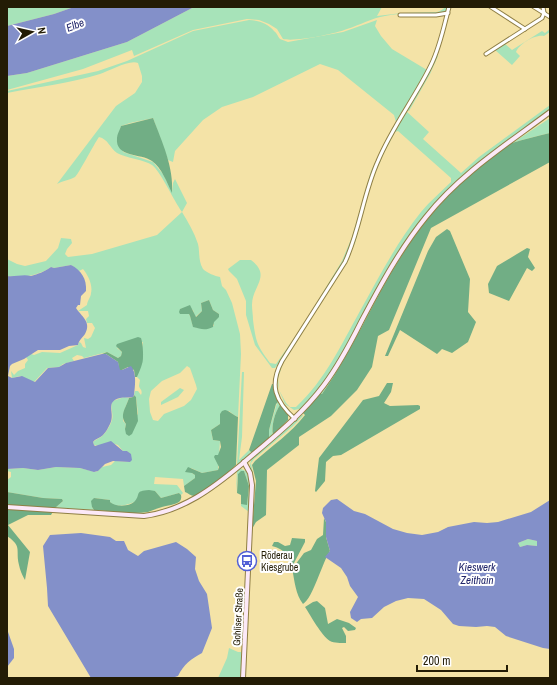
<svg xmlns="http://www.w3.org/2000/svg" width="557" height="685" viewBox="0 0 557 685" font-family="'Archivo Narrow',sans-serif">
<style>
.green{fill:#a7e3b9;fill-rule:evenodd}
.forest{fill:#71ae85}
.water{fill:#8390c9;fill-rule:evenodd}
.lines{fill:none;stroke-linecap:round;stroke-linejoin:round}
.street-casing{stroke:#8f7f45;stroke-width:5}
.secondary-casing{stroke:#8f7f45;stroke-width:6}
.street{stroke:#fff;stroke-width:3}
.secondary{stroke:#fce9f8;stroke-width:4}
.labels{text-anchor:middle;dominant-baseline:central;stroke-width:4;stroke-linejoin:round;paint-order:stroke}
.poi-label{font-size:10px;fill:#231c05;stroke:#fff;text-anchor:start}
.street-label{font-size:10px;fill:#231c05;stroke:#fff}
.water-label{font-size:11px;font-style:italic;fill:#21266a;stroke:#fff}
</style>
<rect width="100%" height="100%" fill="#f4e3a7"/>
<g class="green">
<path d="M 7,7 L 74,7 L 54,14 L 7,26 Z"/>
<path d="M 194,7 L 382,7 L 377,16 L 402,13 L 437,12 L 440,11 L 446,7 L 448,7 L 446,11 L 441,14 C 423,14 403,12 385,16 C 372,18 360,25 347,29 C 335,34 295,42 283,39 L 277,29 L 269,24 L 259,20 L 247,19 L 193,30 L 134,56 L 132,50 L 83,69 L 7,90 L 7,76 L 27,73 L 127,42 Z"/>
<path d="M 249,20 C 258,20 269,24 274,31 C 277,33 278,37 280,39 L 288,42 L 343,32 L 377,20 L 375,26 L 381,36 L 392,49 L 427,70 C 408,103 386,136 372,172 C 361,201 356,233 343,262 L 281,360 L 275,368 L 272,368 L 255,345 L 246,315 L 246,301 L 237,279 L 229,271 L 228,269 L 240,260 L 251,260 C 272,276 252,286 252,305 C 252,310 253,315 253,320 C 256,343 257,345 270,363 L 276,364 L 302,327 L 342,261 L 352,237 L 371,171 L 396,122 L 394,115 L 338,70 L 320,64 L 253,97 L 222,107 L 203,120 L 175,151 L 173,162 L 168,160 L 153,118 L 130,123 L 121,126 L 120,130 L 123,152 L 153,162 L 163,174 L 172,192 L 173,183 L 175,179 L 187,203 L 182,212 C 188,222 194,232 198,244 C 200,252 198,261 203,269 C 207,273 215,276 220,277 L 222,286 L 226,290 L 232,303 L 240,334 L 241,354 L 238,417 L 234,415 L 229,411 L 220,414 L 220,424 L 211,430 L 213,440 L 220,441 L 218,470 L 202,473 L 191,468 L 192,473 L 195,475 L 195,478 L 184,486 L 183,479 L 155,477 L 154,484 L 177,485 L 183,493 L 181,495 L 179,493 L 161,498 L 155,491 C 143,497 121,513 110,502 L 110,500 L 94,498 L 92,507 L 94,510 L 55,508 L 63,501 L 62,499 L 43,498 L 7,492 L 7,480 L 11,477 L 11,472 L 7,471 L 7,469 L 23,468 L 38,470 L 56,467 L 80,468 L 95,472 L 98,471 L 102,467 L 111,465 L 115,461 L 130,462 L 129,453 L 127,451 L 123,451 L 118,445 L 108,442 C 105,445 98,446 94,445 L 93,442 C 95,440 98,439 101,437 C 106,433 110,426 112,420 C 114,413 109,407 113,401 L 124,397 L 129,398 L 124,411 L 123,421 L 126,424 L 125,429 L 138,414 L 136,397 L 134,395 L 135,391 L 138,391 L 141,395 C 143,390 140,390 139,386 L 140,380 L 137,377 L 143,342 L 117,348 L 122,352 L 121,356 L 118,358 L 107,352 L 84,358 L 82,356 L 77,355 L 72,358 L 74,361 L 63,364 L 59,367 L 47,368 L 34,382 L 20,376 L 12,378 L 11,371 L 14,375 L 18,371 L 25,368 L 25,364 L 28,360 L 26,357 L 31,354 L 34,355 L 42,352 L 60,353 L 78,345 L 79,342 L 81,343 L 83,347 L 86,348 L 84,338 L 88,339 L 91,337 L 95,328 L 92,323 L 87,323 L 86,319 L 89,316 L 88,311 L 78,311 L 87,305 C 87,301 91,297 91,293 C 93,285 88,275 83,269 L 79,271 L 71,265 L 54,268 L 51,267 C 38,276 22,278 7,276 L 7,259 L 17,264 L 25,266 L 46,261 L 58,248 L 61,238 L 71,239 L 72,243 L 67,249 L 65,254 L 68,257 L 92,254 L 157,235 L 182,212 C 174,201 161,172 152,165 C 145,160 126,158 117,153 C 110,148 108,139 99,137 C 94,144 78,175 75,177 C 70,180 62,181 57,184 L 116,106 L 135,93 L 142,82 L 142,76 L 138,63 C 130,59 109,71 100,74 C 70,83 38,87 7,93 L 7,91 L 98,71 L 127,61 L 193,31 ZM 209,300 L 213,310 L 219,314 L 213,322 L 214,326 L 198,328 L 193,326 L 190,316 L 189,314 L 180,314 L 180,309 L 186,308 L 193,310 L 195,317 L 202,311 L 201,303 ZM 187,366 L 190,368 L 196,385 L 197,389 L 191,400 L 184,406 L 164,414 L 158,421 L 153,420 L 150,412 L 149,399 L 151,391 L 162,381 L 180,373 Z"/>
<path d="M 550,29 L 550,32 L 544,36 C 535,34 519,44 516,52 L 520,56 L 512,65 L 495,50 L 504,43 L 512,50 L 542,31 L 545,33 Z"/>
<path d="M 437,55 L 438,56 L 430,74 L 409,111 L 407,110 L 429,72 Z"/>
<path d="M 550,105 L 550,110 C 517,133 483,156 454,184 C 433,204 415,227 399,252 C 374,289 358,330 334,368 C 324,383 312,397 300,410 L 299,409 L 294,410 L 285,404 L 279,390 L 277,380 L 279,370 L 346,263 L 374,173 L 383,152 L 406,111 L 429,132 L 423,139 L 461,173 L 479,157 ZM 398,131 L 451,178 L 451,182 C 441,192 430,201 421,212 C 397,242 379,277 360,311 C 341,345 325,380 296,407 L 290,407 L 286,403 L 279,390 L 278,378 L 283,363 L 346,263 L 355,243 L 373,178 L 384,153 L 395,132 Z"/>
<path d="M 550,118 L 550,133 C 537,136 524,139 512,143 C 501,147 491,158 482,165 C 454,187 429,215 408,245 C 376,293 355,347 322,394 L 320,393 L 336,370 L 400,255 L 428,217 L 459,182 L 510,143 L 511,144 Z"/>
<path d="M 242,372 L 244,372 L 242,437 L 239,460 L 249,450 L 252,453 L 237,465 Z"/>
<path d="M 180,388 L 184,390 L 178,397 L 161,405 L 161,402 Z"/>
<path d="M 278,402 L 280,405 C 275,412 271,426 273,435 L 269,438 L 269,430 L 277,403 Z"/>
<path d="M 302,415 L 303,415 L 302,417 L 292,427 L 254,459 L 251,463 L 254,480 L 253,493 L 253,476 L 250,466 L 251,460 Z"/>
<path d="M 241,469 L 246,471 L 250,482 L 249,512 L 241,506 L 241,504 L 247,504 L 249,486 L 244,471 L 238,474 L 236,493 L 237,471 Z"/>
<path d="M 528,539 L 537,541 L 537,546 L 527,545 L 520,547 L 518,543 Z"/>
<path d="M 229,648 L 238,652 L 241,652 L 241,678 L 218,678 L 227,658 Z"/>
</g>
<g class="forest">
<path d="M 153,118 C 162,142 174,167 172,193 C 167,183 162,168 152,161 C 141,153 115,158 117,138 C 117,134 120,130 121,126 Z"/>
<path d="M 550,133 L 550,162 L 431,228 L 389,330 L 378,336 L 372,367 L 357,390 L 331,416 L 299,437 L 299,445 L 267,470 L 266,515 L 256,522 L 252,529 L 256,481 L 252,465 L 255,461 C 272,446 291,433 305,415 L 303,413 L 320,393 L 322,394 C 353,350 373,300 402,255 C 423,222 449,191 480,167 C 490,159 501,148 512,143 C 524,139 538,136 550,133 Z"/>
<path d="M 447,229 L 450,231 L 470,279 L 468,312 L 476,322 L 468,342 L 452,353 L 442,349 L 437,354 L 400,330 L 388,356 L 385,356 L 428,251 L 436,237 Z"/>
<path d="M 527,248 L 530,249 L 528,257 L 535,268 L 532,271 L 527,268 L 509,301 L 489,293 L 488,284 L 497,266 Z"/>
<path d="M 209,300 L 213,310 L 219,314 L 219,317 L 214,322 L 213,327 C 205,331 201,329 193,327 L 190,316 L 189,314 L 180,314 L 179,312 L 180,309 L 190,305 L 196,317 L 202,311 L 201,303 Z"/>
<path d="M 138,337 L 141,338 C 143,343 144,360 142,364 C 141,368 139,372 137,377 L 135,377 L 134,370 L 128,367 L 122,370 L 119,370 L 118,362 L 106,354 L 102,354 L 107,352 L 118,358 L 121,356 L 122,352 L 116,346 L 117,344 Z"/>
<path d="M 387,383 L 393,383 L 391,392 L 384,403 L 390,406 L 418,405 L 420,406 L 420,409 L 341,455 L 333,456 L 326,462 L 325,481 L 316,492 L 315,491 L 319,458 L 363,400 L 379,396 Z"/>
<path d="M 272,384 L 273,384 L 274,392 L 278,402 L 276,404 L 269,430 L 269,438 L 252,453 L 249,450 Z"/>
<path d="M 134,395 L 136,397 L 138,421 L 132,434 L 129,436 L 126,434 L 125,429 L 126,424 C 119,415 126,408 129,398 L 133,397 Z"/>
<path d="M 280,405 L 288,415 L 288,420 L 273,435 C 271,426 275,412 280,405 Z"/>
<path d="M 225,410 C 230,411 233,415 238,417 L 236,465 C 230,471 202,495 194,496 C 191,496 188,493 185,492 L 184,486 L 195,478 L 195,475 L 192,473 L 185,472 L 188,467 L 202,473 L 218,470 L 219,467 L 214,457 L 215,455 L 218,455 L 221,447 L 220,441 L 213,440 L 211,430 L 220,424 L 220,414 L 222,411 Z"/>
<path d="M 241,471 L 244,471 L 249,486 L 247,505 L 241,504 L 241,495 L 237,493 L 238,474 Z"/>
<path d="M 149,490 L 155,491 L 161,498 L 179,493 L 181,495 C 183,504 173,504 166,506 C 160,507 154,510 148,512 C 131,515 112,511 94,510 L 92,507 L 91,501 L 94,498 L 110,500 L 110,502 C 115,507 130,507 135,501 C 141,494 134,491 149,490 Z"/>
<path d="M 7,492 L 43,498 L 62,499 L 63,501 L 55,508 L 51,515 L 28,515 L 8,525 L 30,552 L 25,580 C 22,575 20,570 19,565 C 15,550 23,547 7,536 Z"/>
<path d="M 324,518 L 326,522 L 326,537 L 330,551 C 322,563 313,598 303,604 C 288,584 300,552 272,546 L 274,542 L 278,542 L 285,546 L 290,545 L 292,538 L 305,539 L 305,542 L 294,563 L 295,565 L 304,553 L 311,550 L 317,539 L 323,535 Z"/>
<path d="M 317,601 L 325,608 L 328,624 L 337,619 L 349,623 L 356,628 L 355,630 L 348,631 L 344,627 L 342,628 L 346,636 L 346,643 C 341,643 334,643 330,641 C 321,635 311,616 305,607 L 313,602 Z"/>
</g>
<g class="water">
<path d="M 74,7 L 194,7 L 127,42 L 27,73 L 7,76 L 7,26 L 54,14 Z"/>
<path d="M 71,265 C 81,270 87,279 86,291 L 81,296 L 80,305 L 78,305 L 76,308 C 81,316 92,322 85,334 C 82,338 79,340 78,345 L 69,346 L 60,350 L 38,350 L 24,359 L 12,364 L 10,366 L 8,376 L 12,378 L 22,376 L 35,382 L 48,368 L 59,367 L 66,363 L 102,354 L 106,354 L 118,362 L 120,370 L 122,370 L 131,366 C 137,373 135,386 134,395 L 133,397 C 128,398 124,397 120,398 C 104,402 116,413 110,424 C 108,428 106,432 103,435 C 100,438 95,439 93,442 L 94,445 L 95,446 L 111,441 L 123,451 L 127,451 L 131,454 L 132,460 L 130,462 L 113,461 L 105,464 L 98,471 L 94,472 L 80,468 L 56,467 L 38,470 L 23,468 L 7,469 L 7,276 C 15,277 23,274 31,276 C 38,274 44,272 51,267 L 54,268 Z"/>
<path d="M 337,499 L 354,511 L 365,514 L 393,529 L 407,533 L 422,535 L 438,532 L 448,527 L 474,522 L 487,523 L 498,522 L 531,512 L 550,500 L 550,649 L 543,648 L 506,636 L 495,627 L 487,626 L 476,627 L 459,626 L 453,624 L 441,610 L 424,599 L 408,598 L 396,601 L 384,607 L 372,618 L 361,619 L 357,622 L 351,618 L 350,612 L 358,597 L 350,586 L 347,577 L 341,568 L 325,557 L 330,551 L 326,537 L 326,522 L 322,513 L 323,508 L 331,500 ZM 528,539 L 537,541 L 537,546 L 527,545 L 520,547 L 518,543 Z"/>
<path d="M 81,533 L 110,537 L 116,541 L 124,541 L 128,550 L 138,556 L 144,551 L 176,542 L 187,549 L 196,557 L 195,569 L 199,581 L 207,594 L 212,628 L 202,653 C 191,659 184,664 178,676 L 172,678 L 91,678 L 48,606 L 47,588 L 43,546 L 50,535 Z"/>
<path d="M 7,629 L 14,649 L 14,658 L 7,667 Z"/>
</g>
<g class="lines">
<g class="street-casing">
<g id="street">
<path d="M 491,7 L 525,29"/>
<path d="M 534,7 L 550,17"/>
<path d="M 543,7 L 544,13"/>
<path d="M 400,15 L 436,15 L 448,13"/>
<path d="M 486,54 L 542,18 L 544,13"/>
<path d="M 295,419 C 275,401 269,385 282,361 L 345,262 C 360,230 363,194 378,161 C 392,127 415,98 431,65 C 440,47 444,26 449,7"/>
</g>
</g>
<g class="secondary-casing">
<g id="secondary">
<path d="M 7,507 L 144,516 C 183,511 213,488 242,464 C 271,439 301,416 324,385 C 339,365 350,344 361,322 C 380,286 400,249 426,217 C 460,174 506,145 550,112"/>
<path d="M 243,678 L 252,485 L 250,473 L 244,462"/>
</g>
</g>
<use href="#street" class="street"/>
<use href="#secondary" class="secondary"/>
</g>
<defs>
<g id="bus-ring" transform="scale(1)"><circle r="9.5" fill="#fff" stroke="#5260d6" stroke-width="1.5"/><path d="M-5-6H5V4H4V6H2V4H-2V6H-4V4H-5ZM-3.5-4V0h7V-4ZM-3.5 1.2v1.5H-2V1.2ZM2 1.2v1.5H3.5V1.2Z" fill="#5260d6"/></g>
</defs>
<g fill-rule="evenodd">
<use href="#bus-ring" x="247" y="561"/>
</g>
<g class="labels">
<g class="poi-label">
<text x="261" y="555">Röderau<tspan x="261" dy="12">Kiesgrube</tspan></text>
</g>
<g class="street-label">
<text transform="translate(238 617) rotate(-87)">Gohliser Straße</text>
</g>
<g class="water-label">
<text transform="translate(75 25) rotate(-21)">Elbe</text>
<text x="477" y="567">Kieswerk<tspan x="477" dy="13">Zeithain</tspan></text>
</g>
</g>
<rect width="557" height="685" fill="none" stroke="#231c05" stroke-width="16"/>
<g transform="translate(32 32) rotate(82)" stroke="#ffffff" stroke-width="3" paint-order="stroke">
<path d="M0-3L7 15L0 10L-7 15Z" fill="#231c05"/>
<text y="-6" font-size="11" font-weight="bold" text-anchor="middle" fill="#231c05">N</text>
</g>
<path d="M417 665v6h90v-6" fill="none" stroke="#231c05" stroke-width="2"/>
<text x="423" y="665" font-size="12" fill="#231c05" stroke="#ffffff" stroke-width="3" paint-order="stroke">200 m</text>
</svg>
